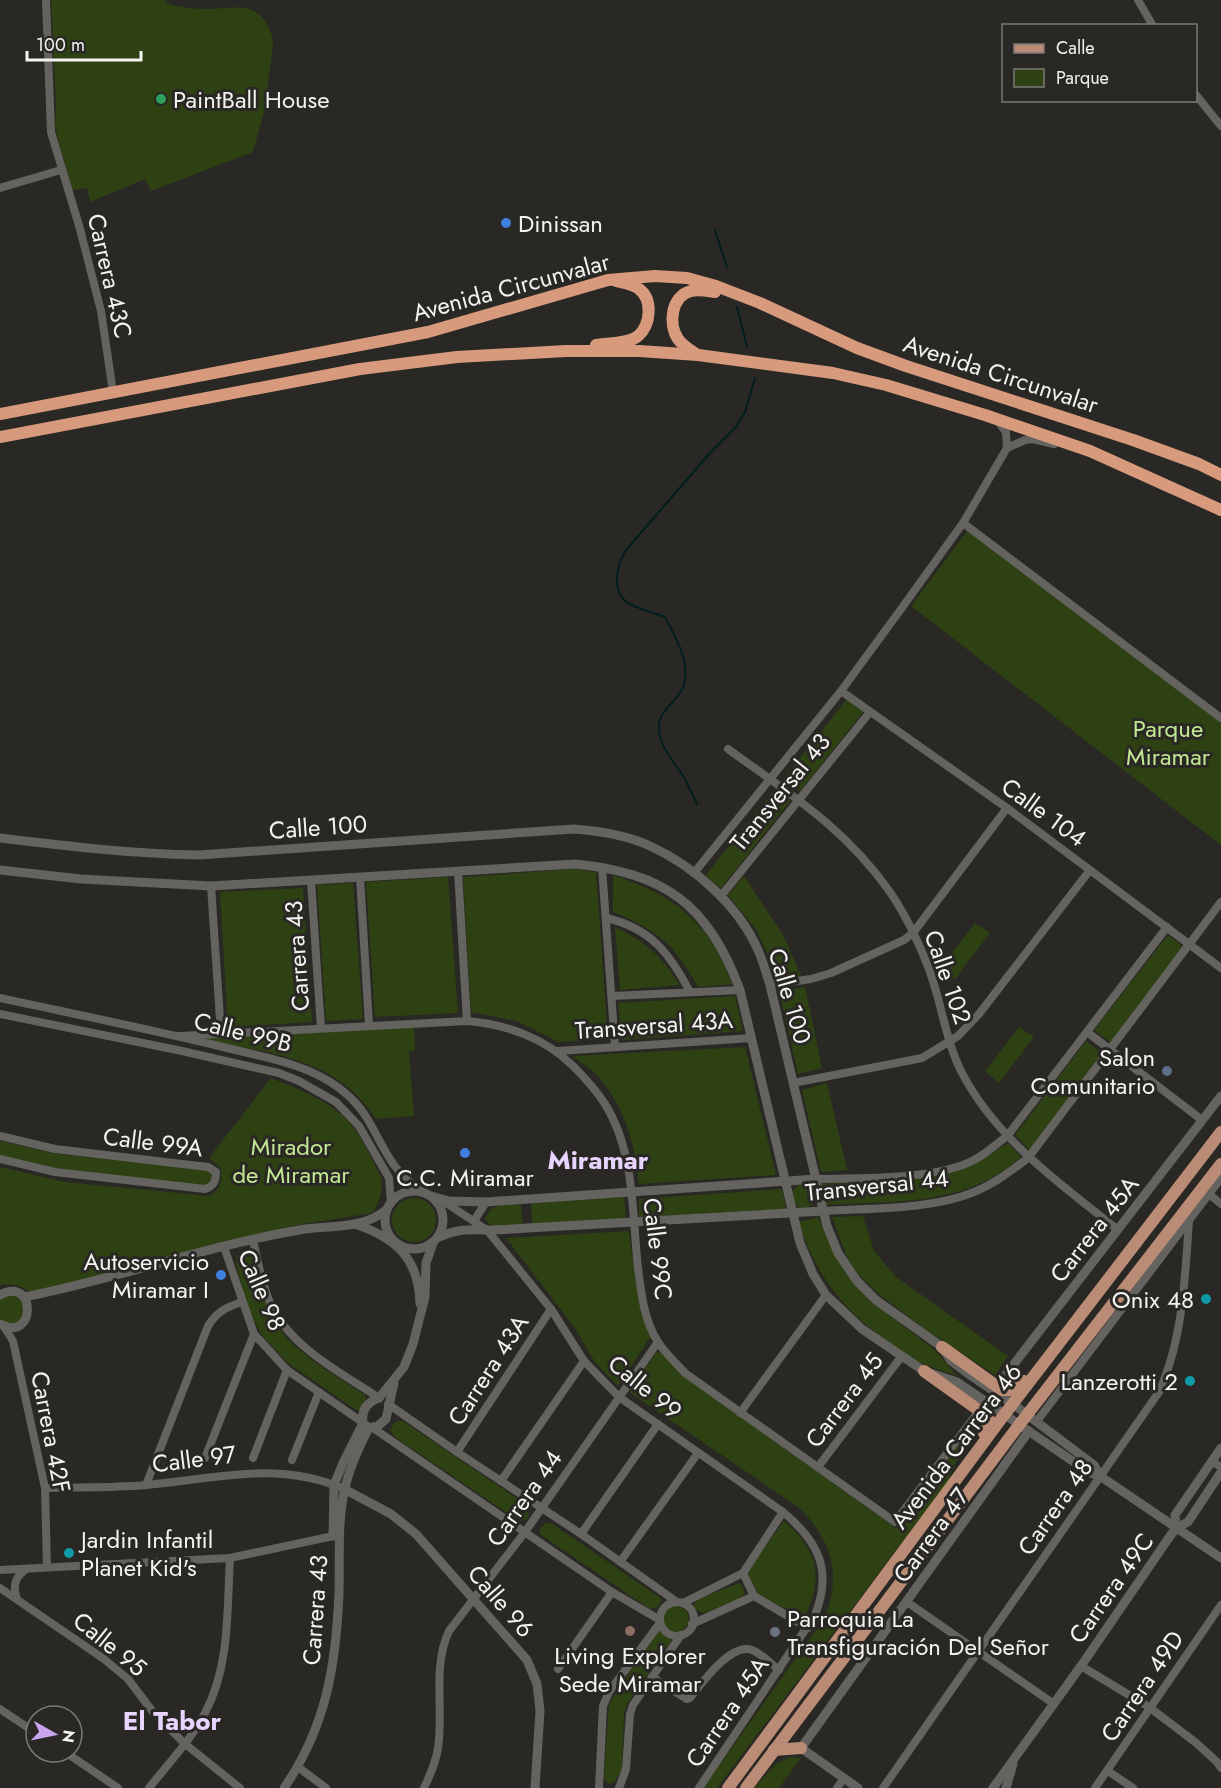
<svg xmlns="http://www.w3.org/2000/svg" width="1221" height="1788" viewBox="0 0 1221 1788" font-family="Jost,sans-serif">
<style>
.green{fill:#2e4112}
.lines{fill:none;stroke-linecap:round;stroke-linejoin:round}
.stream{stroke:#011e1f;stroke-width:2}
.minor{stroke:#65635f;stroke-width:8}
.tertiary{stroke:#65635f;stroke-width:9}
.primary{stroke:#bb8c75;stroke-width:12}
.trunk{stroke:#d89a7c;stroke-width:12}
.leisure-dot{fill:#2e9e5b;stroke:#2a2825;stroke-width:2}
.shop-dot{fill:#3f7fe0;stroke:#2a2825;stroke-width:2}
.service-dot{fill:#5c6f8a;stroke:#2a2825;stroke-width:2}
.culture-dot{fill:#0f9aa8;stroke:#2a2825;stroke-width:2}
.education-dot{fill:#8d6e63;stroke:#2a2825;stroke-width:2}
.worship-dot{fill:#6b7280;stroke:#2a2825;stroke-width:2}
.labels{text-anchor:middle;dominant-baseline:central;stroke-width:6;stroke-linejoin:round;paint-order:stroke}
.poi-label{font-size:24px;fill:#f4f3f1;stroke:#2a2825;text-anchor:start}
.street-label{font-size:24px;fill:#f4f3f1;stroke:#2a2825}
.park-label{font-size:24px;fill:#c2e893;stroke:#2a2825}
.neighbourhood-label{font-size:26px;font-weight:bold;fill:#e8d5ff;stroke:#2a2825}
</style>
<rect width="100%" height="100%" fill="#2a2825"/>
<g class="green">
<path d="M 51,0 L 164,0 L 166,3 C 181,8 197,9 212,9 C 234,8 254,2 267,24 C 271,32 273,36 273,46 L 264,112 L 253,152 L 151,191 L 145,179 L 90,202 L 87,188 L 72,190 L 55,127 L 56,103 Z"/>
<path d="M 968,530 L 1221,721 L 1221,845 L 911,606 Z"/>
<path d="M 847,699 L 864,711 L 800,791 L 783,779 Z"/>
<path d="M 775,789 L 791,800 L 721,888 L 705,876 Z"/>
<path d="M 575,869 L 596,872 L 608,1039 L 558,1042 L 517,1021 L 471,1012 L 463,877 Z"/>
<path d="M 613,875 C 674,895 710,922 732,984 L 698,987 C 673,943 659,931 613,912 Z"/>
<path d="M 744,876 L 783,935 L 802,978 L 776,981 L 769,958 L 757,931 L 728,895 Z"/>
<path d="M 448,877 L 458,1013 L 375,1017 L 366,882 Z"/>
<path d="M 353,883 L 363,1019 L 326,1021 L 317,885 Z"/>
<path d="M 303,888 L 312,1022 L 228,1027 L 220,892 Z"/>
<path d="M 975,923 L 990,933 L 955,979 L 941,967 Z"/>
<path d="M 615,927 C 646,942 661,956 680,985 L 620,990 Z"/>
<path d="M 1168,935 L 1183,947 L 1111,1043 L 1094,1030 Z"/>
<path d="M 805,987 L 822,1068 L 798,1074 L 779,991 Z"/>
<path d="M 735,996 L 743,1031 L 622,1040 L 618,1003 Z"/>
<path d="M 414,1027 L 415,1051 L 409,1051 L 414,1116 L 376,1119 C 335,1056 267,1053 200,1039 Z"/>
<path d="M 1019,1027 L 1034,1037 L 999,1083 L 985,1071 Z"/>
<path d="M 1086,1041 L 1102,1053 L 1030,1150 L 1015,1135 Z"/>
<path d="M 745,1047 L 776,1175 L 639,1184 C 635,1143 625,1108 598,1076 C 591,1068 580,1062 572,1056 Z"/>
<path d="M 271,1078 C 300,1090 335,1102 354,1128 C 365,1143 373,1161 381,1177 C 383,1189 380,1204 372,1213 L 297,1225 L 223,1242 L 36,1293 C 21,1289 18,1282 0,1285 L 0,1167 L 65,1182 L 209,1196 C 220,1190 224,1179 220,1167 L 209,1158 Z"/>
<path d="M 827,1083 L 847,1170 L 821,1172 L 802,1090 Z"/>
<path d="M 0,1141 L 57,1154 L 208,1170 L 212,1174 L 213,1180 L 205,1186 L 55,1168 L 0,1155 Z"/>
<path d="M 1008,1143 L 1021,1157 C 965,1207 896,1201 825,1205 L 821,1184 L 941,1175 L 977,1163 Z"/>
<circle cx="804" cy="1196" r="12"/>
<path d="M 782,1189 L 786,1209 L 639,1217 L 639,1199 Z"/>
<path d="M 624,1197 L 626,1219 L 532,1224 L 531,1203 Z"/>
<circle cx="414" cy="1220" r="22"/>
<path d="M 521,1205 L 523,1226 L 493,1228 L 485,1219 C 491,1202 506,1205 521,1205 Z"/>
<path d="M 863,1216 L 874,1251 L 896,1277 L 1008,1356 L 995,1375 L 922,1327 L 879,1294 L 862,1278 L 848,1260 L 832,1217 Z"/>
<path d="M 818,1217 L 835,1255 L 868,1299 L 935,1350 L 957,1376 C 944,1371 930,1367 918,1362 C 907,1356 897,1348 887,1341 C 844,1311 814,1273 799,1222 Z"/>
<path d="M 629,1231 C 634,1268 636,1302 651,1336 L 618,1386 L 595,1362 L 574,1327 L 506,1238 Z"/>
<path d="M 246,1250 C 260,1259 262,1297 270,1314 C 289,1351 331,1372 365,1395 L 366,1400 L 361,1410 L 356,1410 L 288,1363 L 263,1337 L 249,1312 L 236,1264 L 237,1255 Z"/>
<path d="M 12,1294 L 24,1302 L 21,1321 L 12,1325 L 0,1321 L 0,1298 Z"/>
<path d="M 661,1352 L 683,1376 L 896,1528 L 980,1416 L 984,1421 L 984,1424 L 956,1462 L 948,1481 L 717,1788 L 703,1788 L 824,1619 C 843,1575 831,1538 798,1507 L 629,1392 L 656,1353 Z"/>
<path d="M 399,1421 L 403,1421 L 528,1506 L 529,1515 L 526,1520 L 519,1521 L 395,1437 L 390,1430 L 395,1422 Z"/>
<path d="M 784,1521 C 819,1551 824,1577 804,1619 L 758,1594 L 747,1572 Z"/>
<path d="M 546,1523 L 551,1523 L 659,1597 L 661,1600 L 659,1606 L 650,1609 L 541,1535 L 539,1530 Z"/>
<path d="M 739,1583 L 743,1587 L 744,1594 L 739,1599 L 704,1613 L 695,1609 L 694,1605 L 698,1599 Z"/>
<circle cx="676" cy="1619" r="13"/>
<path d="M 658,1631 L 666,1633 L 671,1638 L 671,1642 L 627,1704 L 624,1713 L 622,1770 L 614,1782 L 609,1784 L 605,1781 L 604,1776 L 609,1704 L 655,1633 Z"/>
<path d="M 789,1757 L 801,1758 L 779,1788 L 754,1788 L 776,1764 Z"/>
</g>
<g class="lines">
<g class="stream">
<path d="M 715,230 L 727,267"/>
<path d="M 737,307 L 747,347"/>
<path d="M 697,804 C 693,796 689,787 685,779 C 675,762 658,747 659,726 C 659,711 675,703 681,691 C 694,669 676,637 665,617 C 654,613 639,609 628,603 C 610,591 617,565 626,550 L 710,453 L 736,427 L 745,412 L 755,378"/>
</g>
<g class="minor">
<path d="M 46,0 L 51,132 L 80,229 L 101,311 L 113,392"/>
<path d="M 1138,0 L 1153,26"/>
<path d="M 1196,95 L 1221,126"/>
<path d="M 0,188 L 61,170"/>
<path d="M 997,420 L 1006,432 L 1007,448"/>
<path d="M 963,523 L 1221,718"/>
<path d="M 841,691 L 1007,808 L 1221,968"/>
<path d="M 728,749 C 790,794 845,828 890,892 C 909,920 927,959 936,991 C 944,1019 949,1048 962,1073 C 997,1140 1061,1184 1118,1230"/>
<path d="M 602,867 L 615,1047"/>
<path d="M 458,871 L 467,1021"/>
<path d="M 694,873 L 841,691 L 904,605 L 963,523 L 1007,448 L 1025,440 L 1032,439 L 1054,444"/>
<path d="M 360,877 L 369,1025"/>
<path d="M 311,881 L 321,1028"/>
<path d="M 211,886 L 221,1034"/>
<path d="M 721,896 L 870,712"/>
<path d="M 606,918 C 651,928 670,954 690,992"/>
<path d="M 770,985 L 811,979 L 831,973 L 904,940 L 913,933 L 1007,808"/>
<path d="M 612,996 L 740,990"/>
<path d="M 0,998 C 74,1014 149,1029 223,1047 C 262,1057 306,1063 339,1088 C 371,1112 373,1135 394,1165 C 402,1176 413,1185 424,1193"/>
<path d="M 0,1014 L 182,1051 L 279,1073 L 299,1081 L 336,1102 L 359,1126 L 389,1178 L 391,1203"/>
<path d="M 1087,1032 L 1202,1120"/>
<path d="M 180,1036 L 467,1021 C 506,1024 545,1038 573,1066 C 585,1078 596,1090 605,1104 C 635,1152 632,1214 638,1268 C 641,1292 644,1321 658,1342 C 665,1353 676,1363 685,1373 L 895,1522 L 979,1411"/>
<path d="M 558,1051 L 752,1038"/>
<path d="M 793,1083 L 922,1058 L 958,1036 L 979,1014 L 1090,870"/>
<path d="M 0,1136 L 55,1149 L 208,1167 L 216,1172 C 216,1181 214,1186 205,1189 L 55,1172 L 0,1159"/>
<path d="M 817,1179 C 861,1178 936,1180 974,1160 C 986,1154 997,1144 1008,1135 L 1167,927"/>
<path d="M 1209,1194 L 1221,1204"/>
<path d="M 443,1201 L 487,1230 L 551,1309 L 584,1361 L 619,1397 L 783,1512 C 818,1541 833,1570 815,1615 L 699,1788"/>
<path d="M 823,1211 C 870,1208 931,1210 974,1192 C 994,1184 1011,1171 1028,1158 L 1221,902"/>
<path d="M 474,1221 L 486,1202"/>
<path d="M 253,1240 C 258,1262 262,1286 272,1307 C 293,1349 342,1373 379,1398"/>
<path d="M 224,1247 L 254,1334 L 287,1370 L 362,1422"/>
<path d="M 3,1325 L 13,1341 L 45,1488 L 47,1567"/>
<path d="M 388,1404 L 457,1452 L 581,1534 L 677,1602"/>
<path d="M 740,1413 L 826,1295"/>
<path d="M 1037,1421 L 1221,1178"/>
<path d="M 373,1428 L 612,1592 L 660,1620"/>
<path d="M 457,1452 L 551,1309"/>
<path d="M 205,1458 L 254,1334"/>
<path d="M 253,1458 L 287,1370"/>
<path d="M 292,1460 L 319,1392"/>
<path d="M 1213,1462 L 1221,1467"/>
<path d="M 818,1467 L 901,1357"/>
<path d="M 501,1481 L 584,1361"/>
<path d="M 146,1485 L 208,1326 C 217,1312 226,1307 242,1302"/>
<path d="M 45,1488 C 79,1487 113,1488 146,1485 C 217,1479 276,1460 344,1489"/>
<path d="M 581,1534 L 658,1424"/>
<path d="M 620,1562 L 698,1453"/>
<path d="M 0,1570 L 230,1558 L 338,1535"/>
<path d="M 743,1573 L 754,1596"/>
<path d="M 0,1588 L 104,1659 L 128,1679 L 153,1712 L 184,1743 L 240,1788"/>
<path d="M 754,1596 L 808,1628"/>
<path d="M 17,1599 C 13,1587 14,1578 25,1570"/>
<path d="M 907,1602 L 1054,1704"/>
<circle cx="677" cy="1619" r="17"/>
<path d="M 683,1603 L 743,1573 L 783,1512"/>
<path d="M 692,1624 L 754,1596"/>
<path d="M 1081,1666 L 1149,1707 L 1195,1742 L 1216,1761 L 1221,1768"/>
<path d="M 558,1669 L 612,1592"/>
<path d="M 652,1677 L 687,1699 L 690,1698 C 701,1684 731,1642 752,1650 C 762,1654 771,1664 779,1670"/>
<path d="M 0,1709 L 36,1733"/>
<path d="M 65,1752 L 118,1788"/>
<path d="M 298,1767 L 326,1788"/>
<path d="M 1108,1771 L 1133,1788"/>
<path d="M 149,1788 C 168,1764 191,1740 205,1713 C 230,1666 227,1610 230,1558"/>
<path d="M 424,1788 C 430,1775 436,1762 438,1748 C 444,1709 432,1667 449,1631 L 525,1532 L 658,1342"/>
<path d="M 599,1788 L 603,1706 L 609,1692 L 660,1623"/>
<path d="M 619,1788 L 626,1769 L 630,1714 L 633,1705 L 681,1635"/>
<path d="M 837,1788 L 844,1778"/>
<path d="M 883,1788 L 1159,1392 C 1183,1339 1185,1278 1189,1220"/>
<path d="M 1095,1788 L 1221,1605"/>
</g>
<g class="tertiary">
<path d="M 0,838 C 66,846 132,854 199,855 L 574,829 C 599,831 627,835 650,846 C 694,866 738,905 758,950 C 763,961 766,973 770,985 L 827,1226 L 838,1253 L 857,1281 L 876,1300 L 942,1347 L 951,1361 L 967,1373 L 1013,1404 L 1094,1465 L 1100,1476"/>
<path d="M 0,870 L 81,879 L 211,886 L 575,864 C 665,873 708,904 740,990 L 800,1243 L 813,1274 L 826,1295 L 862,1329 L 924,1371 L 957,1382 L 1090,1473 L 1100,1476 L 1221,1558"/>
<circle cx="414" cy="1220" r="29"/>
<path d="M 431,1196 L 449,1201 L 486,1202 L 817,1179"/>
<path d="M 355,1224 C 396,1238 419,1258 420,1304"/>
<path d="M 437,1238 C 458,1228 468,1230 489,1230 C 502,1230 515,1229 528,1228 L 823,1211"/>
<path d="M 0,1295 C 37,1275 36,1344 0,1324"/>
<path d="M 24,1297 C 117,1279 206,1246 299,1230 C 328,1225 364,1230 387,1209"/>
<path d="M 997,1386 L 1221,1096"/>
<path d="M 379,1398 L 404,1367 L 413,1344 L 425,1297 L 426,1263 L 433,1243"/>
<path d="M 379,1398 C 367,1402 361,1410 363,1423 L 369,1428 L 378,1426 L 386,1419 L 394,1383"/>
<path d="M 344,1489 L 391,1514 L 416,1534 L 527,1660 L 537,1684 L 540,1711 L 535,1788"/>
<path d="M 1176,1528 L 1175,1515 L 1221,1448"/>
<path d="M 333,1536 L 334,1485 L 343,1463 L 363,1423"/>
<path d="M 284,1788 C 326,1727 336,1666 339,1593 C 340,1558 337,1522 345,1488 C 350,1466 359,1447 369,1428"/>
<path d="M 858,1788 L 801,1748 L 1029,1431"/>
<path d="M 993,1788 L 1081,1666 L 1168,1539 L 1176,1528 L 1188,1522 L 1221,1472"/>
<path d="M 1006,1788 L 1013,1764"/>
</g>
<g class="primary">
<path d="M 942,1347 L 1002,1390 L 1012,1390 L 1024,1381"/>
<path d="M 924,1371 L 987,1416 L 990,1422 L 984,1433"/>
<path d="M 774,1750 L 801,1748"/>
<path d="M 728,1788 L 1001,1419 L 1221,1132"/>
<path d="M 746,1788 L 1016,1429 L 1221,1164"/>
</g>
<g class="trunk">
<path d="M 596,345 C 609,343 628,344 638,336 C 651,325 653,299 639,289 C 633,284 624,283 616,281"/>
<path d="M 696,354 C 690,350 682,345 678,339 C 668,324 671,296 691,291 C 699,289 708,291 715,292"/>
<path d="M 0,414 L 428,332 L 608,280 L 655,276 L 687,278 L 716,286 L 760,303 L 857,348 L 906,366 L 1133,440 L 1199,464 L 1221,475"/>
<path d="M 0,437 L 360,369 L 457,357 L 566,351 L 639,351 L 698,355 L 833,373 L 886,385 L 985,415 L 1090,451 L 1221,510"/>
</g>
</g>
<circle class="leisure-dot" cx="161" cy="99" r="6"/>
<g class="shop-dot">
<circle cx="506" cy="223" r="6"/>
<circle cx="465" cy="1153" r="6"/>
<circle cx="221" cy="1275" r="6"/>
</g>
<circle class="service-dot" cx="1167" cy="1071" r="6"/>
<g class="culture-dot">
<circle cx="1206" cy="1299" r="6"/>
<circle cx="1190" cy="1381" r="6"/>
<circle cx="69" cy="1553" r="6"/>
</g>
<circle class="education-dot" cx="630" cy="1631" r="6"/>
<circle class="worship-dot" cx="775" cy="1632" r="6"/>
<g class="labels">
<g class="poi-label">
<text x="173" y="99">PaintBall House</text>
<text x="518" y="223">Dinissan</text>
<text x="1155" y="1057" text-anchor="end">Salon<tspan x="1155" dy="28">Comunitario</tspan></text>
<text x="465" y="1177" text-anchor="middle">C.C. Miramar</text>
<text x="209" y="1261" text-anchor="end">Autoservicio<tspan x="209" dy="28">Miramar I</tspan></text>
<text x="1194" y="1299" text-anchor="end">Onix 48</text>
<text x="1178" y="1381" text-anchor="end">Lanzerotti 2</text>
<text x="81" y="1539">Jardin Infantil<tspan x="81" dy="28">Planet Kid's</tspan></text>
<text x="787" y="1618">Parroquia La<tspan x="787" dy="28">Transfiguración Del Señor</tspan></text>
<text x="630" y="1655" text-anchor="middle">Living Explorer<tspan x="630" dy="28">Sede Miramar</tspan></text>
</g>
<g class="street-label">
<text transform="translate(110 276) rotate(77)">Carrera 43C</text>
<text transform="translate(511 287) rotate(-15)">Avenida Circunvalar</text>
<text transform="translate(1001 374) rotate(18)">Avenida Circunvalar</text>
<text transform="translate(780 792) rotate(-51)">Transversal 43</text>
<text transform="translate(1044 812) rotate(36)">Calle 104</text>
<text transform="translate(318 827) rotate(-4)">Calle 100</text>
<text transform="translate(297 956) rotate(-94)">Carrera 43</text>
<text transform="translate(948 977) rotate(71)">Calle 102</text>
<text transform="translate(790 996) rotate(74)">Calle 100</text>
<text transform="translate(654 1025) rotate(-4)">Transversal 43A</text>
<text transform="translate(243 1032) rotate(14)">Calle 99B</text>
<text transform="translate(153 1142) rotate(7)">Calle 99A</text>
<text transform="translate(877 1185) rotate(-6)">Transversal 44</text>
<text transform="translate(1094 1229) rotate(-52)">Carrera 45A</text>
<text transform="translate(658 1249) rotate(83)">Calle 99C</text>
<text transform="translate(262 1290) rotate(67)">Calle 98</text>
<text transform="translate(488 1370) rotate(-57)">Carrera 43A</text>
<text transform="translate(645 1387) rotate(39)">Calle 99</text>
<text transform="translate(844 1400) rotate(-53)">Carrera 45</text>
<text transform="translate(51 1432) rotate(79)">Carrera 42F</text>
<text transform="translate(956 1446) rotate(-53)">Avenida Carrera 46</text>
<text transform="translate(194 1459) rotate(-7)">Calle 97</text>
<text transform="translate(524 1498) rotate(-55)">Carrera 44</text>
<text transform="translate(1055 1507) rotate(-55)">Carrera 48</text>
<text transform="translate(931 1535) rotate(-54)">Carrera 47</text>
<text transform="translate(1111 1588) rotate(-55)">Carrera 49C</text>
<text transform="translate(501 1601) rotate(49)">Calle 96</text>
<text transform="translate(315 1610) rotate(-86)">Carrera 43</text>
<text transform="translate(110 1644) rotate(39)">Calle 95</text>
<text transform="translate(1142 1686) rotate(-56)">Carrera 49D</text>
<text transform="translate(727 1712) rotate(-56)">Carrera 45A</text>
</g>
<g class="park-label">
<text x="1168" y="728">Parque<tspan x="1168" dy="28">Miramar</tspan></text>
<text x="291" y="1146">Mirador<tspan x="291" dy="28">de Miramar</tspan></text>
</g>
<g class="neighbourhood-label">
<text x="598" y="1160">Miramar</text>
<text x="172" y="1721">El Tabor</text>
</g>
</g>
<rect x="1002" y="24" width="195" height="78" fill="#2a2825" stroke="#7b7977" stroke-width="1.5"/>
<rect x="1014" y="44" width="30" height="9" fill="#bb8c75" stroke="#7b7977" stroke-width="1.5"/>
<text x="1056" y="54" font-size="18" fill="#f4f3f1">Calle</text>
<rect x="1014" y="69" width="30" height="18" fill="#2e4112" stroke="#7b7977" stroke-width="1.5"/>
<text x="1056" y="84" font-size="18" fill="#f4f3f1">Parque</text>
<g transform="translate(54 1734) rotate(99)"><circle r="28" fill="#2a2825" stroke="#7b7977" stroke-width="1.5"/>
<path d="M0-4.5L10 22L0 15L-10 22Z" fill="#c9a5ee"/>
<text y="-9" font-size="16" font-weight="bold" text-anchor="middle" fill="#f4f3f1">N</text>
</g>
<path d="M27 51v9h114v-9" fill="none" stroke="#f4f3f1" stroke-width="3"/>
<text x="36" y="51" font-size="18" fill="#f4f3f1" stroke="#2a2825" stroke-width="4.5" paint-order="stroke">100 m</text>
</svg>
